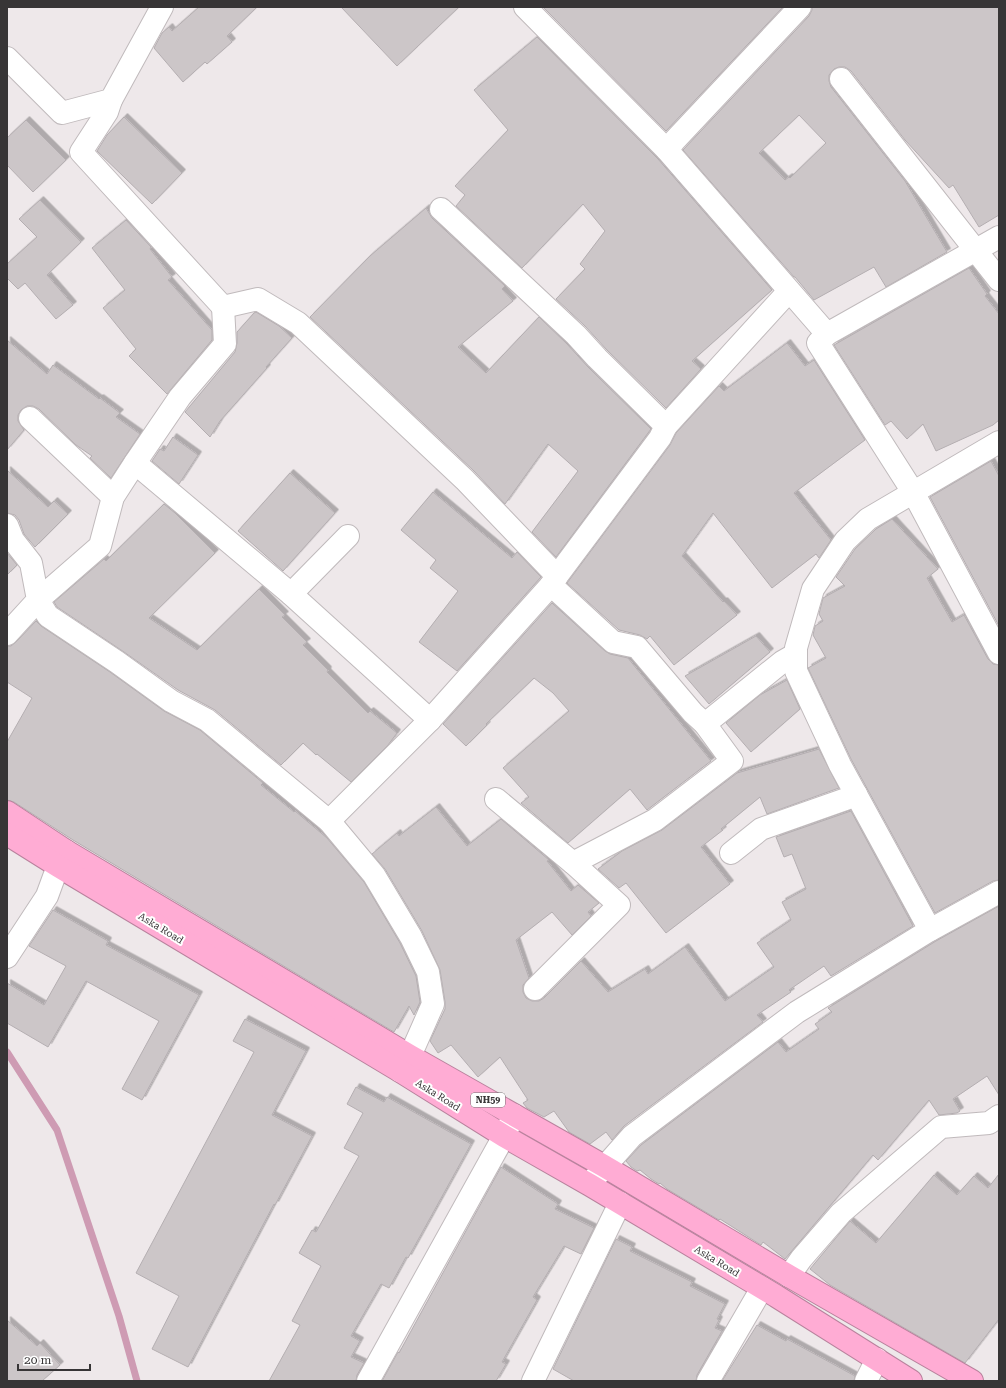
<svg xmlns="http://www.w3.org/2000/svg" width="1006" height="1388" viewBox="0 0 1006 1388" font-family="'Roboto Serif',serif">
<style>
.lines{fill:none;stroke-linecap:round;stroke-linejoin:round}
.stream{stroke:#ce9bb3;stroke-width:7}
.building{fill:#ccc6c8;stroke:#b4aeb1;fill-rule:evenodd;filter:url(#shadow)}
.minor-casing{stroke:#c0babc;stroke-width:24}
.highway-casing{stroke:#b9829d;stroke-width:24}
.minor{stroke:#fff;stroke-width:22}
.highway{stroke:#ffacd4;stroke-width:22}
.labels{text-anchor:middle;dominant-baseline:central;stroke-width:4;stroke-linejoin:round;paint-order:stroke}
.shield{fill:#fff;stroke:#737272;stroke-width:1}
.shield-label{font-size:9px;font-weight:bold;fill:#373536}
.street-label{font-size:10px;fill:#373536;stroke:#fff}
</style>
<defs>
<filter id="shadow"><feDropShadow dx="3.5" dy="-3.5" stdDeviation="0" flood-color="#0004"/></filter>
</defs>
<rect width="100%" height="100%" fill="#eee8ea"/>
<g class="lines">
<path class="stream" d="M 7,1052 L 57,1130 L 119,1316 L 137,1381"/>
</g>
<g class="building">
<path d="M 199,7 L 257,7 L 227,36 L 232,42 L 207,64 L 205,62 L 183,82 L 154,48 L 162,33 L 169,27 L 172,31 Z"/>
<path d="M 341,7 L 459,7 L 397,66 Z"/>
<path d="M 543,7 L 783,7 L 666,131 Z"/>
<path d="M 812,7 L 999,7 L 999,215 L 979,227 L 953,185 L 949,188 L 905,140 L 851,71 L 845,67 L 839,67 L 834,69 L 829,75 L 829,81 L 831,87 L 905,181 L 947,252 L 886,287 L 874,267 L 814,300 L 795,277 L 794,277 L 683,150 L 809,16 L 812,10 ZM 799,115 L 826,143 L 790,178 L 789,177 L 785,180 L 759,153 Z"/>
<path d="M 537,37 L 658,159 L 772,290 L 692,361 L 701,369 L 666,408 L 606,349 L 585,326 L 556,299 L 585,269 L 580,264 L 605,231 L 583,204 L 522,268 L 456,206 L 465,195 L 455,186 L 508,130 L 474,90 Z"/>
<path d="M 124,117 L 182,173 L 152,204 L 97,151 L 107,135 Z"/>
<path d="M 26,120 L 66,160 L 33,192 L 7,165 L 7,138 Z"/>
<path d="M 40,200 L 81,242 L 47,275 L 73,305 L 56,319 L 25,283 L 18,289 L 7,278 L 7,264 L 37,237 L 19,219 Z"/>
<path d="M 426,208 L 432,218 L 505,286 L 502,289 L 513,301 L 458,347 L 486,373 L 539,317 L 567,344 L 588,367 L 651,429 L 556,557 L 532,532 L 578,471 L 548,444 L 505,504 L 474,471 L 310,317 L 370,256 Z"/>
<path d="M 126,220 L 151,247 L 150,249 L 172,277 L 168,280 L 212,330 L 212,340 L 167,394 L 129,356 L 136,349 L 103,308 L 125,290 L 92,248 Z"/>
<path d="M 969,268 L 987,294 L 985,296 L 999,314 L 999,420 L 993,425 L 936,451 L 923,424 L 907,439 L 891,421 L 885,425 L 834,345 Z"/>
<path d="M 256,312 L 279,326 L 292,338 L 266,367 L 267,368 L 220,421 L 210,437 L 185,412 L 235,352 L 237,343 L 237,332 L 254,313 Z"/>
<path d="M 7,340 L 47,374 L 53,365 L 99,399 L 100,398 L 120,413 L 116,417 L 140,434 L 111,478 L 90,458 L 92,456 L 76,445 L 39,409 L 33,406 L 27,406 L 21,410 L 18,415 L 18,421 L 24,430 L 7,450 Z"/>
<path d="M 787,343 L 805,366 L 814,360 L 865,440 L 794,493 L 831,540 L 819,558 L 816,554 L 772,588 L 713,513 L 682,556 L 723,602 L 724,601 L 737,615 L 674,665 L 650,636 L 647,639 L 640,635 L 619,630 L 567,583 L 670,445 L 676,433 L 719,386 L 724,391 Z"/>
<path d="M 173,437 L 198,455 L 179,484 L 152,461 L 160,449 L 164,451 Z"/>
<path d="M 991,461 L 999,476 L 999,626 L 930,497 Z"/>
<path d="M 7,470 L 48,507 L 54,501 L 68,514 L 35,547 L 24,534 L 19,520 L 15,515 L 7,513 Z"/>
<path d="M 290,473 L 335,513 L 283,571 L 238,531 Z"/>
<path d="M 433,492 L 512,558 L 517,552 L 541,577 L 457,671 L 419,642 L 458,591 L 430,568 L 436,560 L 401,530 Z"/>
<path d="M 164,504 L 175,513 L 215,553 L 149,618 L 197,650 L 259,589 L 285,615 L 282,617 L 307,642 L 303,645 L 328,670 L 327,672 L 368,713 L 370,711 L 397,733 L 388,745 L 351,782 L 317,754 L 316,755 L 303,743 L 281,765 L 215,710 L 178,690 L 124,652 L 57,607 L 54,602 L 104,559 L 106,561 Z"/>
<path d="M 892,519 L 938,569 L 927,578 L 952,622 L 964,615 L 988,659 L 993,664 L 999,665 L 999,880 L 993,881 L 935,913 L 851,759 L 808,668 L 826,658 L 813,635 L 815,626 L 823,621 L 819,614 L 823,598 L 845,586 L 836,577 L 855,549 L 876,529 Z"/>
<path d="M 7,553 L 17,565 L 7,575 Z"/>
<path d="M 552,603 L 605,651 L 610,654 L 628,658 L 711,761 L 647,810 L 630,789 L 568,843 L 521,803 L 529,797 L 503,768 L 569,711 L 553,693 L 534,678 L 486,724 L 487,725 L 466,746 L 443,724 Z"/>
<path d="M 36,621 L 41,626 L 110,672 L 164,711 L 200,730 L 263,783 L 261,785 L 294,812 L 295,811 L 327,838 L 364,882 L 400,943 L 416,976 L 420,1002 L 414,1015 L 409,1006 L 394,1032 L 73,840 L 14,802 L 7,800 L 7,742 L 32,698 L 7,682 L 7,646 L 11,646 L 16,642 Z"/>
<path d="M 756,636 L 770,652 L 709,704 L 685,676 Z"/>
<path d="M 787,680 L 800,709 L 751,752 L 726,723 L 760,695 Z"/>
<path d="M 819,749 L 839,788 L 767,814 L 760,797 L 721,829 L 723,830 L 701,847 L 730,884 L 666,933 L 626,883 L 619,888 L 598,869 L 622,851 L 662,830 L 737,773 Z"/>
<path d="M 436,807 L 467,846 L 501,819 L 549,860 L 547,861 L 571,891 L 578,885 L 599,903 L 588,912 L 591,916 L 572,935 L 552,912 L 516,940 L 529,978 L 523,985 L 523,992 L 526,998 L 532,1001 L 539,1001 L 544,998 L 581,961 L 608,992 L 645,969 L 648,974 L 685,947 L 725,1001 L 774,967 L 757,943 L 791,920 L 782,902 L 806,889 L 792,854 L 784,857 L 776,837 L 851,811 L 913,926 L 831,976 L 824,966 L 789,990 L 791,992 L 757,1015 L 763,1022 L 624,1126 L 612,1140 L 606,1132 L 590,1144 L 569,1132 L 554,1111 L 544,1117 L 527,1108 L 523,1103 L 528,1100 L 500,1057 L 478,1077 L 451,1045 L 438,1053 L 430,1041 L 445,1009 L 445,1002 L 440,970 L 422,931 L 385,869 L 372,854 L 397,833 L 399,836 Z"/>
<path d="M 999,906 L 999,1095 L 987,1076 L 953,1099 L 960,1111 L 957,1113 L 939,1115 L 929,1100 L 878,1160 L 873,1155 L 785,1259 L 763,1242 L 761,1245 L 720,1219 L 719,1220 L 667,1189 L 660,1183 L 659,1184 L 651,1179 L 640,1170 L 637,1171 L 631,1167 L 626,1161 L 641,1145 L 778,1042 L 786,1052 L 819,1029 L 815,1024 L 832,1012 L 828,1008 L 936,941 Z"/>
<path d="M 53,910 L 108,941 L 106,945 L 199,995 L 142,1100 L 122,1089 L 159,1021 L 86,981 L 48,1047 L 7,1023 L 7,983 L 44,1005 L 66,966 L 29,946 Z"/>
<path d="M 245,1019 L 306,1051 L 272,1115 L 312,1136 L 275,1205 L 274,1204 L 188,1367 L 152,1349 L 179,1296 L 136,1273 L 254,1052 L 233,1041 Z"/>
<path d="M 356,1087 L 384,1102 L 387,1097 L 471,1144 L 408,1258 L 406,1257 L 389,1288 L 381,1284 L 351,1336 L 360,1341 L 351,1357 L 364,1363 L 357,1375 L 356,1381 L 269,1381 L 300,1325 L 292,1321 L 321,1266 L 299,1253 L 312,1230 L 316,1232 L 359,1156 L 344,1148 L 363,1113 L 347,1104 Z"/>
<path d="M 501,1167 L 558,1204 L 555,1209 L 594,1228 L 581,1254 L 564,1246 L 533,1297 L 537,1300 L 502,1362 L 506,1364 L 496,1381 L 382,1381 L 398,1352 L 399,1353 Z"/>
<path d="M 999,1174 L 999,1319 L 965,1363 L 830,1285 L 810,1269 L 850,1221 L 876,1243 L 934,1175 L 957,1195 L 974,1176 L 988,1188 Z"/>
<path d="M 616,1239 L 632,1247 L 630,1251 L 692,1282 L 690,1286 L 725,1304 L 717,1319 L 719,1320 L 715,1328 L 722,1331 L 697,1375 L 696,1381 L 574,1381 L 553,1369 Z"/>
<path d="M 7,1320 L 37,1346 L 40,1343 L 60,1365 L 42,1381 L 7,1381 Z"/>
<path d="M 757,1325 L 786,1341 L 787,1339 L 855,1376 L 854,1381 L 722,1381 Z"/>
</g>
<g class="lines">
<g class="minor-casing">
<g id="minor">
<path d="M 525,7 L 667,150 L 827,334 L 999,237"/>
<path d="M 7,58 L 62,113 L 111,100 L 162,7"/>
<path d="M 841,79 L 999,280"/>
<path d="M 111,100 L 107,112 L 81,152 L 223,307 L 258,299 L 298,323 L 465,480 L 557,576 L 660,438 L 666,426 L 597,358 L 576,335 L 441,209"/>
<path d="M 667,150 L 675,140 L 800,7"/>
<path d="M 223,307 L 225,344 L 180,397 L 135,463 L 113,497 L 100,546 L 38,600 L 48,616 L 117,662 L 171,701 L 207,720 L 329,821"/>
<path d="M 827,334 L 818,343 L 913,492 L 999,653"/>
<path d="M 30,418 L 113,497"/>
<path d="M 666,426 L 789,291"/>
<path d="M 135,463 L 291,594"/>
<path d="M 7,525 L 13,540 L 31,563 L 38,600 L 7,634"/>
<path d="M 348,536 L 291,594 L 430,720"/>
<path d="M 551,585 L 613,642 L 637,647 L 693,713 L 705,724"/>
<path d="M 496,799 L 573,863"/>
<path d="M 731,853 L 761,829 L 846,799 L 856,794"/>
<path d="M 930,930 L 999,892"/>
<path d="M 7,957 L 47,896 L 58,866 L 66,851"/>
<path d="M 535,989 L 619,905 L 573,863 L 655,820 L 732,761 L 705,724 L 782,662 L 796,654"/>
<path d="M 400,1071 L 410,1056 L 433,1004 L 428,972 L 411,937 L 374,875 L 329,821 L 430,720 L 551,585 L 557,576"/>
<path d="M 593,1180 L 632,1136 L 797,1012 L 930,930 L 840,765 L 796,671 L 796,648 L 813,589 L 845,541 L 868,519 L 999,442"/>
<path d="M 789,1276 L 801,1259 L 841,1213 L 941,1127 L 989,1123 L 999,1116"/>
<path d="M 368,1381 L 504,1136 L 514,1115"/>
<path d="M 533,1381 L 620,1203"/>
<path d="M 708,1381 L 762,1288"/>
<path d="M 866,1381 L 877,1359"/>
</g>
</g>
<g class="highway-casing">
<g id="highway">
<path d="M 7,812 L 66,851 L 410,1056 L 604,1166 L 789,1276 L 972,1381"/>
<path d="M 7,834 L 58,866 L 400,1071 L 504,1136 L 590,1185 L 776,1296 L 911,1381"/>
</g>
</g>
<use href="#minor" class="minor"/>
<use href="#highway" class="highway"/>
</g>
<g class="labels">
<rect class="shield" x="471" y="1093" width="34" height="14" rx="3"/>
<g class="shield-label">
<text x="488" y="1100">NH59</text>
</g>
<g class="street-label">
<text transform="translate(161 928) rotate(31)">Aska Road</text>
<text transform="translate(438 1095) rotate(32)">Aska Road</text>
<text transform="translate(717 1261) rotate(31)">Aska Road</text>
</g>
</g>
<rect width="1006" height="1388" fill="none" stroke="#373536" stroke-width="16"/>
<path d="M18 1364v6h72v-6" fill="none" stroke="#373536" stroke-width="2"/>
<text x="24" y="1364" font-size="12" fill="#373536" stroke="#ffffff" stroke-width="3" paint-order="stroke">20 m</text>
</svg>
